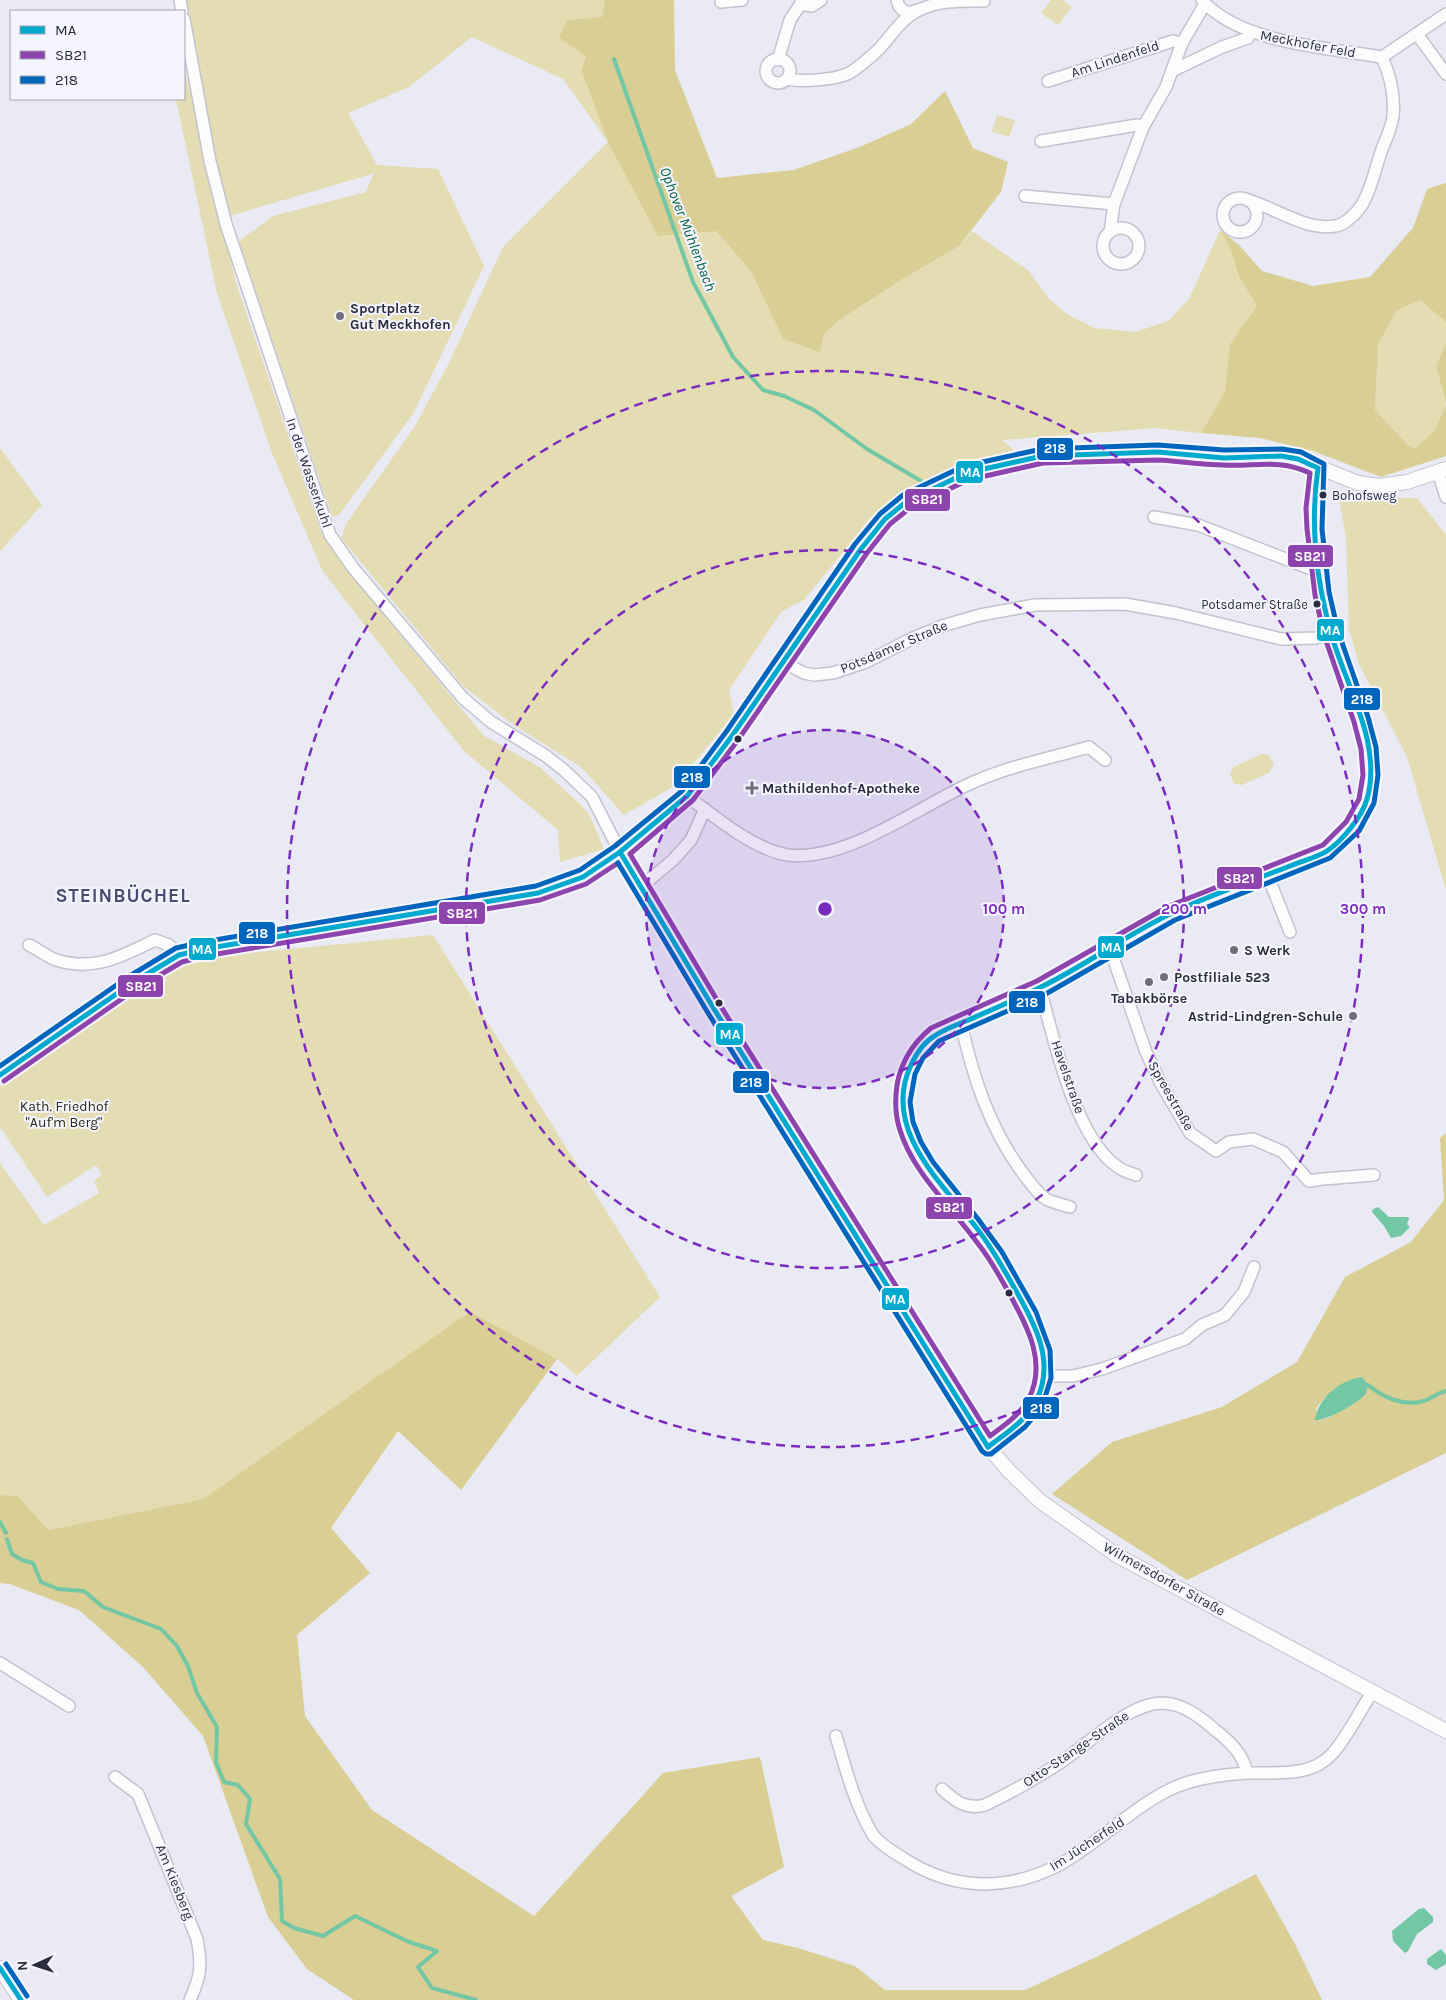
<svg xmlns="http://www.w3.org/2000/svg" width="1446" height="2000" viewBox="0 0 1446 2000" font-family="Karla,sans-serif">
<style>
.green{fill:#e4dcb2}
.forest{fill:#d9ce94;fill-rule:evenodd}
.water{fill:#73c7a4}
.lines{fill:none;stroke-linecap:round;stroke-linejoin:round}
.stream{stroke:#73c7a4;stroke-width:4}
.minor-casing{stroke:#c2c3cf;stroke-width:14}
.tertiary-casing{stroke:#c2c3cf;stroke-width:16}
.minor{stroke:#fcfcfd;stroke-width:11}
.tertiary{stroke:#fcfcfd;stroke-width:14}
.bus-1-casing{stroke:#f4f5fe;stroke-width:9}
.bus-2-casing{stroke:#f4f5fe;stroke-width:9}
.bus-3-casing{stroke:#f4f5fe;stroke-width:9}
.bus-1{stroke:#00a9ce;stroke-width:5}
.bus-2{stroke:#8e44ad;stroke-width:5}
.bus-3{stroke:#0065bd;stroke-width:5}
.ring{fill:none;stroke:#7b2cbf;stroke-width:2.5;stroke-dasharray:9 6}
.poi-dot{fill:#6e6e7d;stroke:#f4f5fe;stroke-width:2}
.bus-dot{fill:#2b2c3d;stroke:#f4f5fe;stroke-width:2}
.labels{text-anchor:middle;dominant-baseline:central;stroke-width:4;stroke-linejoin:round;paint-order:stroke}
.bus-label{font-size:13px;fill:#2b2c3d;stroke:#f4f5fe;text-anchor:start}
.street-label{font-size:14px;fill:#2b2c3d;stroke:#f4f5fe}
.poi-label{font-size:14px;font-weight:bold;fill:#2b2c3d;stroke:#f4f5fe;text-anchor:start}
.park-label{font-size:14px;fill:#2f2b18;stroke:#f4f5fe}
.water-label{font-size:15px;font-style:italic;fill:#076541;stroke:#f4f5fe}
.district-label{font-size:19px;font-weight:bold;letter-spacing:1px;fill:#484c6f;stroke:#f4f5fe}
.centre{fill:#7b2cbf;stroke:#f4f5fe;stroke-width:2.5}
.ring-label{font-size:15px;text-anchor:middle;font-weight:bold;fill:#7b2cbf;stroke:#f4f5fe;stroke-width:4;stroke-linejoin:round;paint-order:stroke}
.line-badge{stroke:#f4f5fe;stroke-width:2}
.badge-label{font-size:14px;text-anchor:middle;font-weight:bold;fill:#fff}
</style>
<rect width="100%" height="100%" fill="#e9eaf4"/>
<g class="green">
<path d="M 186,0 L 605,0 L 602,17 L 567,20 L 586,56 L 585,61 L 716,231 L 751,271 L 783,339 L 820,351 L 824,334 L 838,321 L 901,280 L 959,246 L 972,231 L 1029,271 L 1049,299 L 1067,314 L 1094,328 L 1136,332 L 1168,321 L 1189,299 L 1220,230 L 1231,250 L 1239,277 L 1257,306 L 1230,344 L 1225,392 L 1201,433 L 1155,428 L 1002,440 L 1014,450 L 959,467 L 872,516 L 804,600 L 781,612 L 729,690 L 734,714 L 676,785 L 624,815 L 581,767 L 514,725 L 463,686 L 341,538 L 346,524 L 415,426 L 448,365 L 503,247 L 608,142 L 563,79 L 472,37 L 409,87 L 348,113 L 377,165 L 438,169 L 484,266 L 413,414 L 339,515 L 332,517 L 239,241 L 273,216 L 366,192 L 375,170 L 372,174 L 229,216 L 205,107 Z"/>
<path d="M 1051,0 L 1062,0 L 1072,7 L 1058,25 L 1041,13 Z"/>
<path d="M 184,67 L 237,286 L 323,537 L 344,566 L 483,735 L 541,768 L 588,812 L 604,849 L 560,862 L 558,830 L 464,751 L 323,572 L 272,453 L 217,293 L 176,99 L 184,99 Z"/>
<path d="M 997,115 L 1015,120 L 1009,137 L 992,132 Z"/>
<path d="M 1420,300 L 1446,322 L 1446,342 L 1436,366 L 1446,406 L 1434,431 L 1415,449 L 1408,445 L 1375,410 L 1378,345 L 1396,311 Z"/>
<path d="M 0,448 L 42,505 L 0,551 Z"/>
<path d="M 1339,498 L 1417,498 L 1446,535 L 1446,890 L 1407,757 L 1359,664 L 1349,629 L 1346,538 Z"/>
<path d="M 1261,754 L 1269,755 L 1274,765 L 1269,773 L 1242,785 L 1234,784 L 1230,773 L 1234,767 Z"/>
<path d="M 433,935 L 660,1297 L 577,1376 L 557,1359 L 470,1313 L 203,1499 L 48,1530 L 18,1496 L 0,1495 L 0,1163 L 44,1225 L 99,1193 L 94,1181 L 102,1175 L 96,1165 L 47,1197 L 0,1127 L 0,1086 L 149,984 L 167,973 L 191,962 L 239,954 Z"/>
</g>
<g class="forest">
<path d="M 605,0 L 674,0 L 675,70 L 717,178 L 794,170 L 862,146 L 911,124 L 945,91 L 973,148 L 1008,162 L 1001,192 L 959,246 L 901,280 L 838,321 L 824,334 L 820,352 L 783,339 L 751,271 L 716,231 L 658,236 L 608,142 L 582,71 L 586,56 L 559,38 L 567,20 L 602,17 Z"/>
<path d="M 1446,183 L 1446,322 L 1420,300 L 1396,311 L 1378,345 L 1375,410 L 1408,445 L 1415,449 L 1434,431 L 1446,406 L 1446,456 L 1381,477 L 1313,451 L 1260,438 L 1201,433 L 1225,392 L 1230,344 L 1257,306 L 1239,277 L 1231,250 L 1220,230 L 1239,245 L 1262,271 L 1313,286 L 1370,277 L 1413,228 L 1427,189 Z"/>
<path d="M 1446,342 L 1446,404 L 1436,366 Z"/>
<path d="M 1446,1133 L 1446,1453 L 1187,1580 L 1052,1494 L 1112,1442 L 1222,1407 L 1297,1362 L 1345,1277 L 1411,1242 L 1444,1200 L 1440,1138 ZM 1348,1381 L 1355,1403 L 1330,1417 L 1319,1421 L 1316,1409 L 1324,1398 Z"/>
<path d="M 470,1312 L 557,1359 L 461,1490 L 398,1431 L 331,1528 L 370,1573 L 297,1635 L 305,1716 L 372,1810 L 534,1916 L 663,1773 L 760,1757 L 784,1867 L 731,1896 L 763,1940 L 798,1948 L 855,1966 L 885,1990 L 1025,1990 L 1098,1956 L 1256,1874 L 1296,1946 L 1322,2000 L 354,2000 L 307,1969 L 268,1917 L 203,1736 L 143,1667 L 79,1610 L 10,1584 L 0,1583 L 0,1495 L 18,1496 L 48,1530 L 203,1499 Z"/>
</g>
<g class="water">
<path d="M 1378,1207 L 1389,1217 L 1408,1217 L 1409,1219 L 1407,1224 L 1410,1227 L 1401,1236 L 1391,1238 L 1384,1226 L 1372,1212 L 1373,1209 Z"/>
<path d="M 1362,1377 L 1368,1385 C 1367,1387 1367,1390 1366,1393 C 1361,1402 1325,1422 1315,1420 C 1318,1398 1340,1380 1362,1377 Z"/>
<path d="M 1424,1908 L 1433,1917 L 1433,1922 L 1417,1934 L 1408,1951 L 1405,1953 L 1393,1941 L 1392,1931 L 1419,1909 Z"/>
<path d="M 1441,1949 L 1446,1955 L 1446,1964 L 1436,1970 L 1427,1964 L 1427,1959 Z"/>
</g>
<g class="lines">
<g class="stream">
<path d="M 614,59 L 693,282 L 733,357 L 763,390 L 784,396 L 814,410 L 867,449 L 921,481"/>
<path d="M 1368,1385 C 1382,1397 1404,1407 1424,1401 C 1432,1398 1438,1393 1446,1391"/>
<path d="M 0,1522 L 6,1533"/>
<path d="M 7,1539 L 12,1554 L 22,1560 L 33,1563 L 41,1582 L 58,1589 L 84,1591 L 103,1607 L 161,1629 L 177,1646 L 188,1666 L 197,1693 L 217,1727 L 216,1762 L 224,1782 L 238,1785 L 250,1799 L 246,1824 L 280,1879 L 282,1921 L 294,1928 L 323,1936 L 355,1916 L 409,1942 L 437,1951 L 418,1967 L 432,1988 L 476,2000"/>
</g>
<g class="minor-casing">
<g id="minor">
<path d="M 180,0 L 182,11"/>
<path d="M 801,0 L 805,5 L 812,6 L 821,0"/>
<path d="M 897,0 C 899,11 908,15 917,10"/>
<path d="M 1202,0 C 1239,43 1328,48 1382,57 L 1446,14"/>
<path d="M 721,2 L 742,0"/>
<path d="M 184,19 L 210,161 L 226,224 L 330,535 L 354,569 L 463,698 L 491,722 L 546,756 L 565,771 L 592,797 L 620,852"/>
<path d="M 1417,34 L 1446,74"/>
<circle cx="778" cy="71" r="12"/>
<path d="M 778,60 L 790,20 L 802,2"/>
<path d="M 1172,71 L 1222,47 L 1248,38 L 1251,32"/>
<path d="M 787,79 C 802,82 833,80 847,74 C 855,71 873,55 880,48 C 892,35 901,19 917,11 C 939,0 961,1 984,1"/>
<path d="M 1048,81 L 1173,41 L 1182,43"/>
<path d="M 1041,141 L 1137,125 L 1143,127"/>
<path d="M 1025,196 L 1114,204"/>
<circle cx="1240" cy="215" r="17"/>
<path d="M 1248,200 C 1275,208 1307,231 1335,226 C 1345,225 1358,212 1363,203 C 1372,187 1376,166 1382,149 C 1386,139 1392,127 1393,116 C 1395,96 1390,75 1382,57"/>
<circle cx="1121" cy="246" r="18"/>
<path d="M 1110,232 L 1114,204 L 1143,127 L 1166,87 L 1182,43 L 1205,4"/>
<path d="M 1438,472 L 1446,497"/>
<path d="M 1154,517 L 1198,525 L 1319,572"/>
<path d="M 783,662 L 804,673 L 814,675 L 833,673 L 866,662 L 913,638 L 942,626 L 980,615 L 1035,605 L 1125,604 L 1176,613 L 1281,639 L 1315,638 L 1331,634"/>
<path d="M 687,796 C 714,816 754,850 788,855 C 849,862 921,804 976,781 C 1013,765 1051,758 1089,747 L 1105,760"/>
<path d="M 1267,874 L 1290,932"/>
<path d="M 641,887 L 673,860 L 691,840 L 705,809"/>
<path d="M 29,945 C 38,949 47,957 56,960 C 95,972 122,956 155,940 L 169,945 L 179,955"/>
<path d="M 1110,949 L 1146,1052 L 1160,1082 L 1190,1133 L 1216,1151 L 1229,1142 L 1253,1139 L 1283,1152 L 1309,1181 L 1323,1179 L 1374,1175"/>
<path d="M 1040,988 C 1053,1036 1075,1139 1118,1167 C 1123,1171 1130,1173 1136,1175"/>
<path d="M 961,1023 C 973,1077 989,1127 1022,1172 C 1029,1181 1038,1195 1048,1200 C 1055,1203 1063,1205 1070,1207"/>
<path d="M 1045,1376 L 1073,1376 L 1102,1369 L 1185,1339 L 1202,1325 L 1225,1315 L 1244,1292 L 1254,1267"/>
<path d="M 988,1447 C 1004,1434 1025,1421 1035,1403 C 1054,1368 1041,1335 1023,1303 C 1011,1282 1000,1261 986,1241 C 953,1194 887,1143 906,1078 C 911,1060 921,1046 935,1035 L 1040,988 L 1172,913 L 1327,851 C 1412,788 1351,711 1331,633 C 1318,584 1308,518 1318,468"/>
<path d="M 0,1663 L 69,1706"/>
<path d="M 836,1736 C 846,1770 855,1805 873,1835 C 880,1844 893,1852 903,1858 C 951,1890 1005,1892 1057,1866 C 1097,1845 1132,1807 1173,1788 C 1195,1778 1222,1775 1246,1773 C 1276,1772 1310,1778 1332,1754 C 1346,1739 1361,1709 1373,1691"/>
<path d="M 115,1777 L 138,1794 L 197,1939 C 202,1965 201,1976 190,2000"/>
<path d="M 942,1789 C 955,1801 966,1810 985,1805 C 1012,1792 1039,1777 1064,1760 C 1090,1742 1129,1704 1161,1703 C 1182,1703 1199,1716 1214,1729 C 1229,1741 1243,1753 1247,1773"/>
</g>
</g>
<g class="tertiary-casing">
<g id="tertiary">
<path d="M 620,852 L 714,1009 L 917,1335 L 988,1447 L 1009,1471 L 1040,1501 L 1118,1556 L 1446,1731"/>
<path d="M 0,1075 L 132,983 L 179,955 L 204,949 L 538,893 L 583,877 L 620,852 L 687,796 L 732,736 L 861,549 L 885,519 L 906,502 L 966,473 L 1042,456 L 1158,452 L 1224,458 L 1281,456 L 1298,459 L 1358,483 L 1379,486 L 1407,482 L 1446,469"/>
<path d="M 0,1968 L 21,2000"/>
</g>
</g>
<use href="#minor" class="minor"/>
<use href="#tertiary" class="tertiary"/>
<g class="bus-1-casing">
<g id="bus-1">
<path d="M 620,852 L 714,1009 L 988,1447"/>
<path d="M 0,1075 L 132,983 L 179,955 L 204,949 L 538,893 L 583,877 L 620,852 L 687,796 L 732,736 L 861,549 L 885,519 L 906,502 L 966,473 L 1042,456 L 1158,452 L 1224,458 L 1281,456 L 1298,459 L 1318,468 C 1310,523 1316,579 1331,633 C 1345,685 1383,743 1367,799 C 1362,817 1342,841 1327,851 C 1316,858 1301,861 1290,866 C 1251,881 1210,895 1172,913 C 1126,935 1085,966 1039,988 C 1015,1000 991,1010 966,1021 C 956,1025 945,1029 936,1035 C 925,1041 916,1054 911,1065 C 882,1126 937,1179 972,1222 C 989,1243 1002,1266 1015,1289 C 1035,1324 1056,1362 1036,1401 C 1026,1421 1005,1434 988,1447"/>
<path d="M 0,1968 L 21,2000"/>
</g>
</g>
<g class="bus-2-casing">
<g id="bus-2">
<path d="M 1158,460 C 1179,461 1201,465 1223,465 C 1255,467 1278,458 1310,473 L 1306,508 L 1307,529 L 1315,595 L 1324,635 L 1354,722 L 1361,749 L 1363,775 L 1359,799 L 1346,822 L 1323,845 L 1169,906 L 1037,981 L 931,1028 C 913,1043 901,1062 897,1085 C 895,1099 895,1113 899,1127 C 912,1173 952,1207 979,1245 C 991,1260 1000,1277 1009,1293 C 1027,1326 1048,1363 1028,1400 C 1020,1415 1003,1426 990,1436 L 720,1005 L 630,854 L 693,800 L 738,740 L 867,553 L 890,524 L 910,508 L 968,480 L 1043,463 Z"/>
<path d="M 4,1081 L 136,989 L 182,962 L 205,956 L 540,900 L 586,884 L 618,863"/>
</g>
</g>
<g class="bus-3-casing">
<g id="bus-3">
<path d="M 0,1066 L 128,977 L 176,948 L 203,942 L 536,886 L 580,870 L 615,846 L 682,791 L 726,732 L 855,544 L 880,514 L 903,495 L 964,466 L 1042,449 L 1158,445 L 1224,450 L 1282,449 L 1301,452 L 1324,464 L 1322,529 L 1329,592 L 1338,631 L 1368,717 L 1376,747 L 1378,775 L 1374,803 L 1359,831 L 1330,858 L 1175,920 L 1044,995 L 939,1041 L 923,1058 L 915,1074 L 910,1102 L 913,1122 L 921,1142 L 933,1162 L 978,1219 L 1002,1252 L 1036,1312 L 1050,1350 L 1051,1378 L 1042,1407 L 1025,1427 L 991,1454 L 986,1454 L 982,1451 L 708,1013 L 618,863"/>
<path d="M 6,1964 L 27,1996"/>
</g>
</g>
<use href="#bus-1" class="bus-1"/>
<use href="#bus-2" class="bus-2"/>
<use href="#bus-3" class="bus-3"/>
</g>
<circle cx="825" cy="909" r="179" fill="#7b2cbf" fill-opacity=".12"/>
<g class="ring">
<circle cx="825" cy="909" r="179"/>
<circle cx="825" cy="909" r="359"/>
<circle cx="825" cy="909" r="538"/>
</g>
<g class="poi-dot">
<circle cx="340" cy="316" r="5"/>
<path d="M749.5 780.5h5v5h5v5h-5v5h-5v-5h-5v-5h5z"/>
<circle cx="1234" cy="950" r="5"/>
<circle cx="1164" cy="977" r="5"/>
<circle cx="1149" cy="982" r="5"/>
<circle cx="1353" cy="1016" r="5"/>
</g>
<g class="bus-dot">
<circle cx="1323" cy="495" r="4.5"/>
<circle cx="1317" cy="604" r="4.5"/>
<circle cx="738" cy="739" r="4.5"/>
<circle cx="719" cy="1003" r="4.5"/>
<circle cx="1009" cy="1293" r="4.5"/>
</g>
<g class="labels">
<g class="bus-label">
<text x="1332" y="495">Bohofsweg</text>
<text x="1308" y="604" text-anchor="end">Potsdamer Straße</text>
</g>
<g class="street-label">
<text transform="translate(1308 44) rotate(11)">Meckhofer Feld</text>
<text transform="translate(1115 59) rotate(-18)">Am Lindenfeld</text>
<text transform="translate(309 473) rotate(71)">In der Wasserkuhl</text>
<text transform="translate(894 647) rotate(-23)">Potsdamer Straße</text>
<text transform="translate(1068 1077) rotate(71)">Havelstraße</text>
<text transform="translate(1171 1096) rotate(60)">Spreestraße</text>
<text transform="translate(1164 1579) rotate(29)">Wilmersdorfer Straße</text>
<text transform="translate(1076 1749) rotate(-34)">Otto-Stange-Straße</text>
<text transform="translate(1087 1844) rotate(-33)">Im Jücherfeld</text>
<text transform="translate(175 1882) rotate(68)">Am Kiesberg</text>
</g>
<g class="poi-label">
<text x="350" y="308">Sportplatz<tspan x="350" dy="16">Gut Meckhofen</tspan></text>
<text x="762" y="788">Mathildenhof-Apotheke</text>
<text x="1244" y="950">S Werk</text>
<text x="1174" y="977">Postfiliale 523</text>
<text x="1149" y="998" text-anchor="middle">Tabakbörse</text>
<text x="1343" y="1016" text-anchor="end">Astrid-Lindgren-Schule</text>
</g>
<g class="park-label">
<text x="64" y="1106">Kath. Friedhof<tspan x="64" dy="16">"Auf'm Berg"</tspan></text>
</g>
<g class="water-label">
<text transform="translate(688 229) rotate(69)">Ophover Mühlenbach</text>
</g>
<g class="district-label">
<text x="123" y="896">STEINBÜCHEL</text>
</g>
</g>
<circle cx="825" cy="909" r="8" class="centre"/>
<g class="ring-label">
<text x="1004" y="914">100 m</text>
<text x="1184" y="914">200 m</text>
<text x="1363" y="914">300 m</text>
</g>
<g class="line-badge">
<rect x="1036" y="437" width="38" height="24" rx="5" fill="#0065bd"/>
<rect x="955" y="460" width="29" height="24" rx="5" fill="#00a9ce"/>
<rect x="904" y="488" width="47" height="24" rx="5" fill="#8e44ad"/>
<rect x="1287" y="544" width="47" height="24" rx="5" fill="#8e44ad"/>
<rect x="1316" y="618" width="29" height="24" rx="5" fill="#00a9ce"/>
<rect x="1343" y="687" width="38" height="24" rx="5" fill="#0065bd"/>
<rect x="673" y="765" width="38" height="24" rx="5" fill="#0065bd"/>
<rect x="1216" y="866" width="47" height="24" rx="5" fill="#8e44ad"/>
<rect x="438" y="901" width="48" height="24" rx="5" fill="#8e44ad"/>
<rect x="238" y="921" width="38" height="24" rx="5" fill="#0065bd"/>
<rect x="1097" y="935" width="28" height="24" rx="5" fill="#00a9ce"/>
<rect x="188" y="937" width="29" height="24" rx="5" fill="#00a9ce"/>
<rect x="117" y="974" width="47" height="24" rx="5" fill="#8e44ad"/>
<rect x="1008" y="990" width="38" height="24" rx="5" fill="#0065bd"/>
<rect x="715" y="1022" width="29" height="24" rx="5" fill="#00a9ce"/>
<rect x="732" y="1070" width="38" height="24" rx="5" fill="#0065bd"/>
<rect x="925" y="1196" width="48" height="24" rx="5" fill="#8e44ad"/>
<rect x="881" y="1287" width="29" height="24" rx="5" fill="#00a9ce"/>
<rect x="1022" y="1396" width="38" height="24" rx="5" fill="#0065bd"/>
</g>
<g class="badge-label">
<text x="1055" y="453">218</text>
<text x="970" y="477">MA</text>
<text x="927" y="504">SB21</text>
<text x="1310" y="561">SB21</text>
<text x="1330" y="635">MA</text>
<text x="1362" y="704">218</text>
<text x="692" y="782">218</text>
<text x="1239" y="883">SB21</text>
<text x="462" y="918">SB21</text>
<text x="257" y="938">218</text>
<text x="1111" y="952">MA</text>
<text x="202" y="954">MA</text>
<text x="141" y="991">SB21</text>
<text x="1027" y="1007">218</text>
<text x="730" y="1039">MA</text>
<text x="751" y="1087">218</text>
<text x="949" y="1212">SB21</text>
<text x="895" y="1304">MA</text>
<text x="1041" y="1413">218</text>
</g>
<rect x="10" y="10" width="175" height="90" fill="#f4f5fe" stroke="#a4a5b1"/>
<rect x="20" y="26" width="25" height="8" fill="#00a9ce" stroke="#a4a5b1"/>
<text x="55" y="35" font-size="15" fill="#2b2c3d">MA</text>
<rect x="20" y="51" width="25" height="8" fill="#8e44ad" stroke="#a4a5b1"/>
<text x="55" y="60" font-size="15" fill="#2b2c3d">SB21</text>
<rect x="20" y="76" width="25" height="8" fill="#0065bd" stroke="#a4a5b1"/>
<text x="55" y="85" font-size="15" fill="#2b2c3d">218</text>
<g transform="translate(35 1965) rotate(267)" stroke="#f4f5fe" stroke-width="4" paint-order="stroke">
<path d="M0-4L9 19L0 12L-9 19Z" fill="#2b2c3d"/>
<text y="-8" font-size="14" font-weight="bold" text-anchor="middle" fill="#2b2c3d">N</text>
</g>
</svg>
